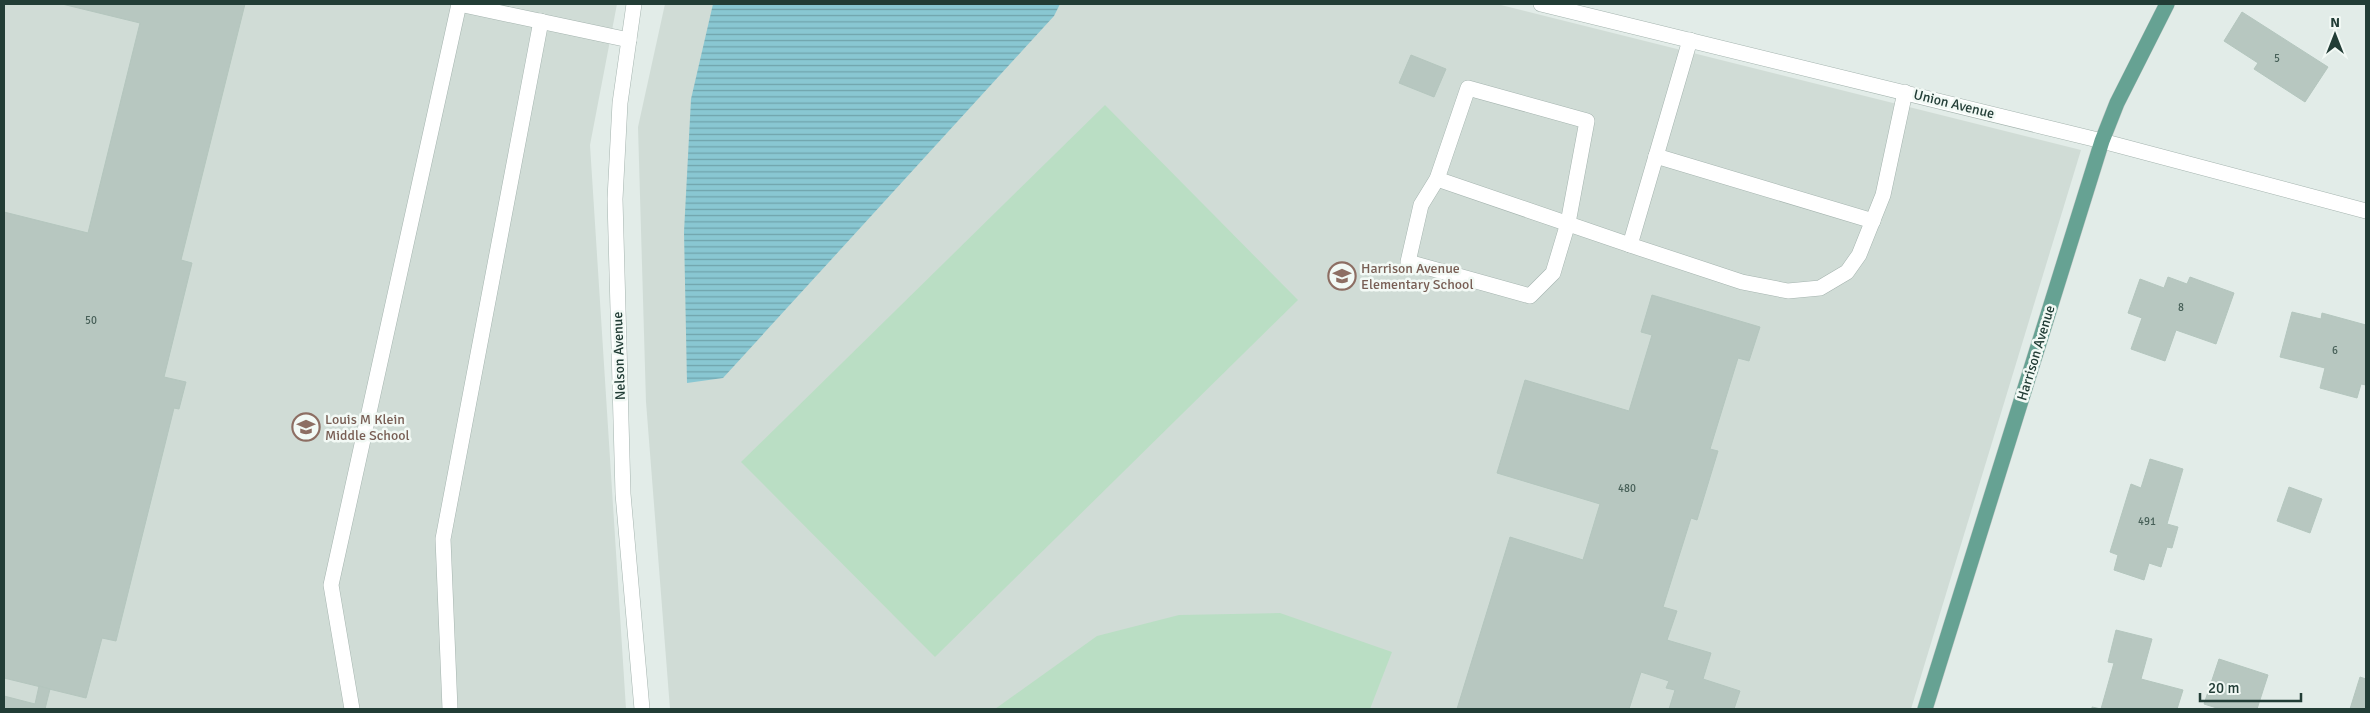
<svg xmlns="http://www.w3.org/2000/svg" width="2370" height="713" viewBox="0 0 2370 713" font-family="Signika,sans-serif">
<style>
.built{fill:#d0dcd6}
.pitch{fill:#badec4}
.water{fill:url(#water-rules)}
.building{fill:#b7c7c0;stroke:#b4c6be}
.lines{fill:none;stroke-linecap:round;stroke-linejoin:round}
.minor-casing{stroke:#a5b4af;stroke-width:16}
.major-casing{stroke:#c1c9c7;stroke-width:16}
.minor{stroke:#fff;stroke-width:15}
.major{stroke:#66a293;stroke-width:15}
.labels{text-anchor:middle;dominant-baseline:central;stroke-width:5;stroke-linejoin:round;paint-order:stroke}
.number-label{font-size:11px;fill:#476058}
.street-label{font-size:14px;fill:#223d36;stroke:#f2f9f5}
.education-label{font-size:14px;fill:#785e54;stroke:#f2f9f5;text-anchor:start}
</style>
<defs>
<pattern id="water-rules" width="6" height="5" patternUnits="userSpaceOnUse" patternTransform="scale(1.25)"><rect width="6" height="5" fill="#89c7d2"/><path d="M0 2.5h6" fill="none" stroke="#70a3ab"/></pattern>
</defs>
<rect width="100%" height="100%" fill="#e2ece8"/>
<g class="built">
<path d="M 4,4 L 617,4 L 590,145 L 626,709 L 4,709 Z"/>
<path d="M 665,4 L 1497,4 L 2081,150 L 1911,709 L 670,709 L 646,402 L 638,127 Z"/>
</g>
<g class="pitch">
<path d="M 1105,105 L 1298,300 L 935,657 L 741,462 Z"/>
<path d="M 1280,613 L 1392,652 L 1370,709 L 995,709 L 1097,636 L 1179,615 Z"/>
</g>
<path class="water" d="M 713,4 L 1060,4 L 1054,16 L 723,378 L 687,383 L 684,232 L 691,99 Z"/>
<g class="building">
<path d="M 62,4 L 245,4 L 181,260 L 192,263 L 164,377 L 186,382 L 179,409 L 174,408 L 116,641 L 102,638 L 86,698 L 4,678 L 4,212 L 88,233 L 140,23 Z"/>
<path d="M 2242,12 L 2328,67 L 2305,102 L 2254,69 L 2258,63 L 2224,41 Z"/>
<path d="M 1411,55 L 1446,69 L 1434,97 L 1399,83 Z"/>
<path d="M 2168,277 L 2187,284 L 2190,277 L 2234,293 L 2216,344 L 2176,330 L 2165,361 L 2131,349 L 2142,318 L 2128,313 L 2140,279 L 2164,288 Z"/>
<path d="M 1652,295 L 1760,327 L 1749,361 L 1738,358 L 1710,449 L 1718,451 L 1697,520 L 1691,518 L 1663,607 L 1677,611 L 1667,640 L 1711,653 L 1703,679 L 1740,691 L 1734,709 L 1669,709 L 1675,690 L 1666,688 L 1669,681 L 1641,672 L 1629,709 L 1457,709 L 1510,537 L 1583,560 L 1600,504 L 1497,473 L 1525,380 L 1629,411 L 1652,335 L 1641,332 Z"/>
<path d="M 2292,312 L 2321,319 L 2322,313 L 2366,325 L 2366,385 L 2361,384 L 2357,398 L 2320,388 L 2325,368 L 2280,357 Z"/>
<path d="M 2150,459 L 2183,469 L 2167,524 L 2178,527 L 2172,548 L 2167,547 L 2161,567 L 2149,563 L 2144,580 L 2114,570 L 2118,555 L 2110,552 L 2131,484 L 2141,488 Z"/>
<path d="M 2289,487 L 2322,499 L 2310,533 L 2277,521 Z"/>
<path d="M 2116,630 L 2152,639 L 2141,679 L 2183,690 L 2177,709 L 2092,709 L 2092,707 L 2101,709 L 2114,663 L 2108,662 Z"/>
<path d="M 2219,659 L 2268,675 L 2257,709 L 2220,709 L 2204,704 Z"/>
<path d="M 2360,677 L 2366,679 L 2366,709 L 2350,709 Z"/>
<path d="M 39,686 L 50,689 L 45,709 L 4,709 L 4,696 L 35,704 Z"/>
</g>
<g class="lines">
<g class="minor-casing">
<g id="minor">
<path d="M 459,4 L 629,40"/>
<path d="M 634,4 L 620,103 L 615,199 L 623,494 L 642,709"/>
<path d="M 1541,4 L 2102,141 L 2366,211"/>
<path d="M 1690,40 L 1630,245 L 1742,282 L 1788,291 L 1820,288 L 1847,272 L 1859,255 L 1883,195 L 1905,92"/>
<path d="M 1468,88 L 1587,121 L 1568,223 L 1553,273 L 1530,296 L 1408,262 L 1421,205 L 1437,179 Z"/>
<path d="M 1656,156 L 1873,221"/>
<path d="M 1437,179 L 1630,245"/>
<path d="M 352,709 L 331,585 L 459,4"/>
<path d="M 450,709 L 443,539 L 541,21"/>
</g>
</g>
<g class="major-casing">
<path id="major" d="M 1925,709 L 2102,141 L 2117,103 L 2167,4"/>
</g>
<use href="#minor" class="minor"/>
<use href="#major" class="major"/>
</g>
<defs>
<g id="school-ring" transform="scale(1.4375)"><circle r="9.5" fill="#f2f9f5" stroke="#8d6e63" stroke-width="1.5"/><path d="M0-5L7-2L0 1L-7-2ZM-4 1L0 2.5L4 1V4Q0 6-4 4Z" fill="#8d6e63"/></g>
</defs>
<g fill-rule="evenodd">
<use href="#school-ring" x="1342" y="276"/>
<use href="#school-ring" x="306" y="427"/>
</g>
<g class="labels">
<g class="number-label">
<text x="2277" y="58">5</text>
<text x="2181" y="307">8</text>
<text x="91" y="320">50</text>
<text x="2335" y="350">6</text>
<text x="1627" y="488">480</text>
<text x="2147" y="521">491</text>
</g>
<g class="street-label">
<text transform="translate(1954 104) rotate(14)">Union Avenue</text>
<text transform="translate(2036 353) rotate(-73)">Harrison Avenue</text>
<text transform="translate(619 356) rotate(-92)">Nelson Avenue</text>
</g>
<g class="education-label">
<text x="1361" y="268">Harrison Avenue<tspan x="1361" dy="16">Elementary School</tspan></text>
<text x="325" y="419">Louis M Klein<tspan x="325" dy="16">Middle School</tspan></text>
</g>
</g>
<rect width="2370" height="713" fill="none" stroke="#223d36" stroke-width="10"/>
<g transform="translate(2335 35)" stroke="#f2f9f5" stroke-width="4" paint-order="stroke">
<path d="M0-4L9 19L0 12L-9 19Z" fill="#223d36"/>
<text y="-8" font-size="14" font-weight="bold" text-anchor="middle" fill="#223d36">N</text>
</g>
<path d="M2200 693v8h101v-8" fill="none" stroke="#223d36" stroke-width="2.5"/>
<text x="2208" y="693" font-size="15" fill="#223d36" stroke="#f2f9f5" stroke-width="4" paint-order="stroke">20 m</text>
</svg>
